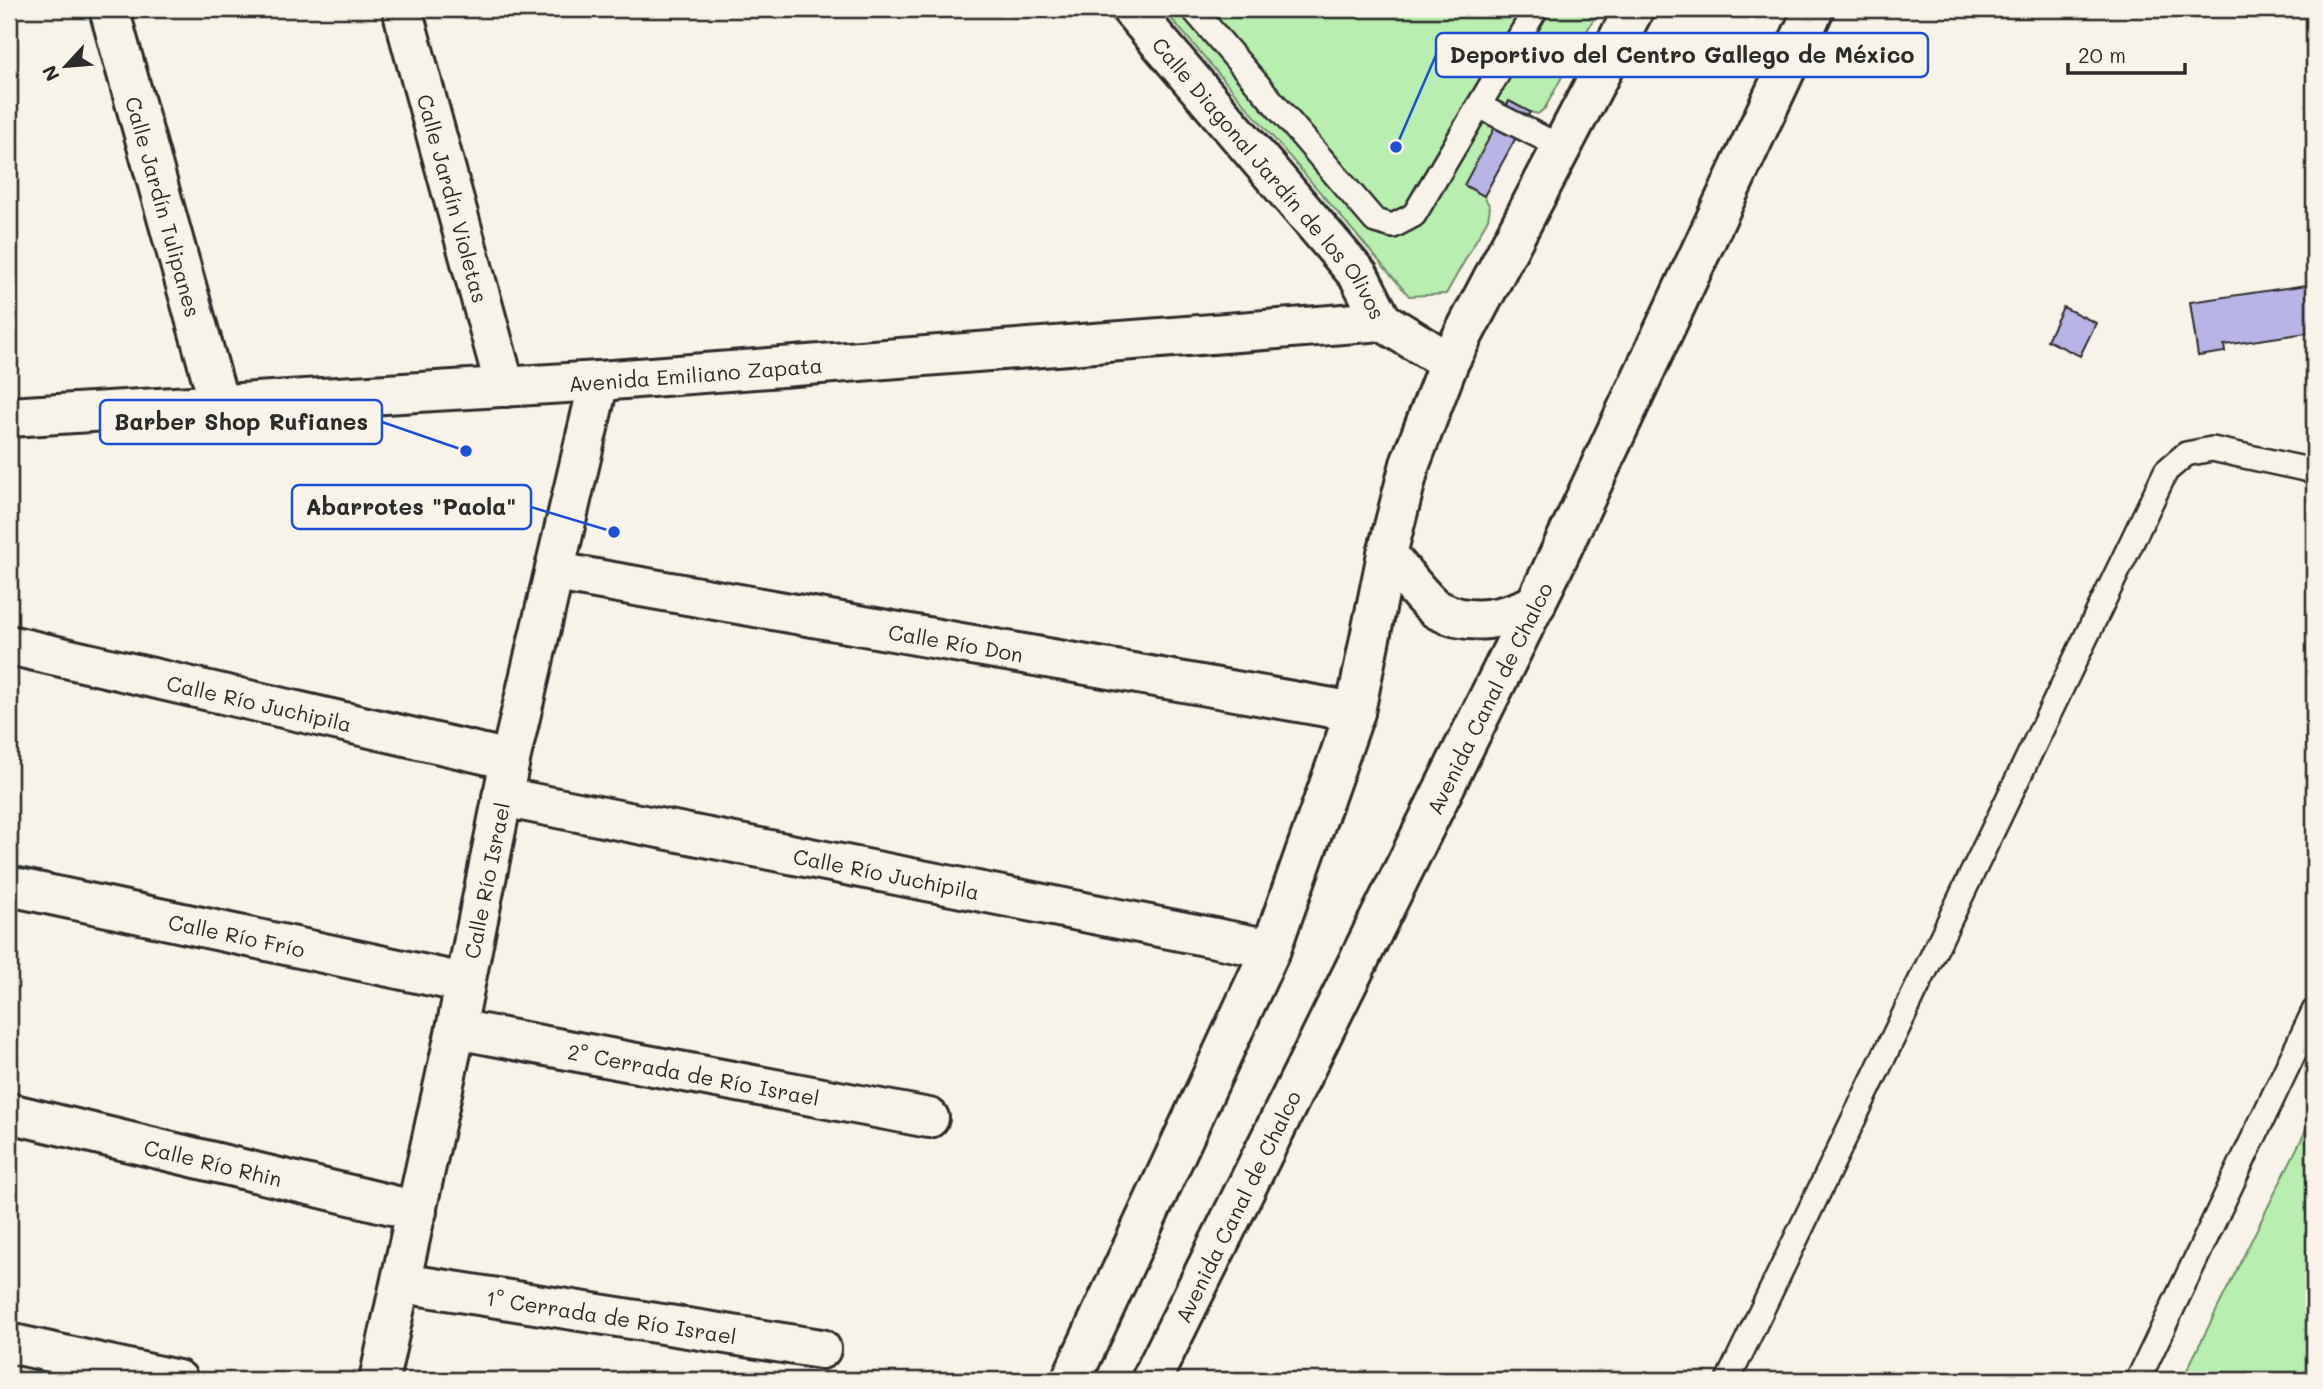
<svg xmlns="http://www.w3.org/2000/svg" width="2323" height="1389" viewBox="0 0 2323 1389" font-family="Mali,sans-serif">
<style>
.green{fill:#b8eeaf;stroke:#728c6d;stroke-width:2}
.building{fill:#b9b4e6;stroke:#2b2b2b;stroke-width:2}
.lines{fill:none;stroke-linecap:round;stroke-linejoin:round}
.service-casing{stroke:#2b2b2b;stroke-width:28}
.minor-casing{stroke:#2b2b2b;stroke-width:44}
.tertiary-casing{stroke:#2b2b2b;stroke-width:44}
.secondary-casing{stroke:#2b2b2b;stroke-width:44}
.service{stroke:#f7f3e8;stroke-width:23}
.minor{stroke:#f7f3e8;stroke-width:38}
.tertiary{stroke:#f7f3e8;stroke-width:38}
.secondary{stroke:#f7f3e8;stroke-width:38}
.labels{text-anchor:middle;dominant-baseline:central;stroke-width:7;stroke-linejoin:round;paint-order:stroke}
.street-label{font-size:21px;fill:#2b2b2b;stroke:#f7f3e8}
.leader{fill:none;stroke:#1d4ed8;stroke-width:2.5}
.callout-dot{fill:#1d4ed8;stroke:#f7f3e8;stroke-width:2.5}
.callout{fill:#f7f3e8;stroke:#1d4ed8;stroke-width:2.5}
.callout-label{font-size:23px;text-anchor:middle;font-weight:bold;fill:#2b2b2b}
</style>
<rect width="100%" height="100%" fill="#f7f3e8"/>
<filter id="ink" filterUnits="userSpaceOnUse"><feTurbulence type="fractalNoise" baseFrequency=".0143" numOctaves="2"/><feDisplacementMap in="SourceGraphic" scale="14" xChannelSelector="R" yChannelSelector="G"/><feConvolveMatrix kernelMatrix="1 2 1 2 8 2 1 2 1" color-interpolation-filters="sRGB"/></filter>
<g filter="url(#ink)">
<g class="green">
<path d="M 1163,9 L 1599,9 L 1545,108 L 1538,114 L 1529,112 L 1484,196 L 1490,207 L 1488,219 L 1446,294 L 1409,296 Z"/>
<path d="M 2314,1114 L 2314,1380 L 2182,1380 Z"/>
</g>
<g class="building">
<path d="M 1509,101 L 1530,112 L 1484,196 L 1464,185 Z"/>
<path d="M 2314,284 L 2314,332 L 2224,345 L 2225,352 L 2198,356 L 2190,302 Z"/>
<path d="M 2063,307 L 2096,323 L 2080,356 L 2047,340 Z"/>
</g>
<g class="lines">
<g class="service-casing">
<g id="service">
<path d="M 1193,9 L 1375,221 L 1393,226 L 1414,215 L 1536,9"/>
<path d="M 1479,106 L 1561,147"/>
<path d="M 1728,1380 L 2166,471 L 2186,454 L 2212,449 L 2314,471"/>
<path d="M 2138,1380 L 2314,1011"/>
</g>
</g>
<g class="minor-casing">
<g id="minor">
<path id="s1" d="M 109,9 L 219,404"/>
<path id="s2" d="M 402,9 L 505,387"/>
<path id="s3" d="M 556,572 L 1355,712"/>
<path id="s4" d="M 9,645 L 510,760"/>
<path id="s5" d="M 502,797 L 1271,949"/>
<path id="s6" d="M 9,886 L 464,983"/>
<path id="s7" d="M 456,1029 L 929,1118"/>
<path id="s8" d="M 9,1113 L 417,1211"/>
<path id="s9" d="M 402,1283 L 821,1349"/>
<path d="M 9,1343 L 178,1380"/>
<path id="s10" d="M 379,1380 L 456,1029 L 510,760 L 599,381"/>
</g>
</g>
<g class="tertiary-casing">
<g id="tertiary">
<path id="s11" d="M 1131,9 L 1359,276 L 1382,321 L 1449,362"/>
<path id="s12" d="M 9,417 L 599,381 L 1382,321"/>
</g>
</g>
<g class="secondary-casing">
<g id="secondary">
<path d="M 1387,554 C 1398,566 1425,603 1438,610 C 1471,627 1504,619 1536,604"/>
<path d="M 1071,1380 L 1271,949 L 1355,712 L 1387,554 L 1410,464 L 1449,362 L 1634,9"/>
<path id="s13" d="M 1151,1380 L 1550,574 L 1814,9"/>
</g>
</g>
<use href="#service" class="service"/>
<use href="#minor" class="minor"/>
<use href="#tertiary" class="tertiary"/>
<use href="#secondary" class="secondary"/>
</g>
</g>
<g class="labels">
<g class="street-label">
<text stroke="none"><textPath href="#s11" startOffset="219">Calle Diagonal Jardín de los Olivos</textPath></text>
<text stroke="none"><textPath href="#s2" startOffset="196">Calle Jardín Violetas</textPath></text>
<text stroke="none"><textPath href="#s1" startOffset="205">Calle Jardín Tulipanes</textPath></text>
<text stroke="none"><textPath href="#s12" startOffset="688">Avenida Emiliano Zapata</textPath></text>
<text stroke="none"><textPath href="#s3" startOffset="406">Calle Río Don</textPath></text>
<text stroke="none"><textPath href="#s13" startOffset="761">Avenida Canal de Chalco</textPath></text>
<text stroke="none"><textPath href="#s4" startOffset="257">Calle Río Juchipila</textPath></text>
<text stroke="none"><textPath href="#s5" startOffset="392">Calle Río Juchipila</textPath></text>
<text stroke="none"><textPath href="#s10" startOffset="511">Calle Río Israel</textPath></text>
<text stroke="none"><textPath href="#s6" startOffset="233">Calle Río Frío</textPath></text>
<text stroke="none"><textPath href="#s7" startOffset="242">2° Cerrada de Río Israel</textPath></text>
<text stroke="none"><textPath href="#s8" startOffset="210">Calle Río Rhin</textPath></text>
<text stroke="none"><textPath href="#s13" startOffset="194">Avenida Canal de Chalco</textPath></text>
<text stroke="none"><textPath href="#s9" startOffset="212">1° Cerrada de Río Israel</textPath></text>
</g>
</g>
<path class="leader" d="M1396 147L1436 55M466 451L382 422M614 532L531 507"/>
<g class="callout-dot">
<circle cx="1396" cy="147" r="7"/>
<circle cx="466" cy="451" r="7"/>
<circle cx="614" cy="532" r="7"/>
</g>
<g class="callout">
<rect x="1436" y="33" width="492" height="44" rx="7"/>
<rect x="100" y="400" width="282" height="44" rx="7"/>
<rect x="292" y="485" width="239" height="44" rx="7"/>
</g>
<g class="callout-label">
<text x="1682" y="63">Deportivo del Centro Gallego de México</text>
<text x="241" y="430">Barber Shop Rufianes</text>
<text x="411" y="515">Abarrotes "Paola"</text>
</g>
<rect width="2323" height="1389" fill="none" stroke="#f7f3e8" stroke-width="35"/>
<rect x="18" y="18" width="2288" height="1354" fill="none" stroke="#2b2b2b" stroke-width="2.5" filter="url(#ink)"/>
<g transform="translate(66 66) rotate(244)" stroke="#f7f3e8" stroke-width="5" paint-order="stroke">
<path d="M0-5L12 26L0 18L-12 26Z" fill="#2b2b2b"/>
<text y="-10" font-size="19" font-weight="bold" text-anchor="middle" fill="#2b2b2b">N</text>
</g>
<path d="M2068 63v10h117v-10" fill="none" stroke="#2b2b2b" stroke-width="3.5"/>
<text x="2078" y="63" font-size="21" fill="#2b2b2b" stroke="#f7f3e8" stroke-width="5" paint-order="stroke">20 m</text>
</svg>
